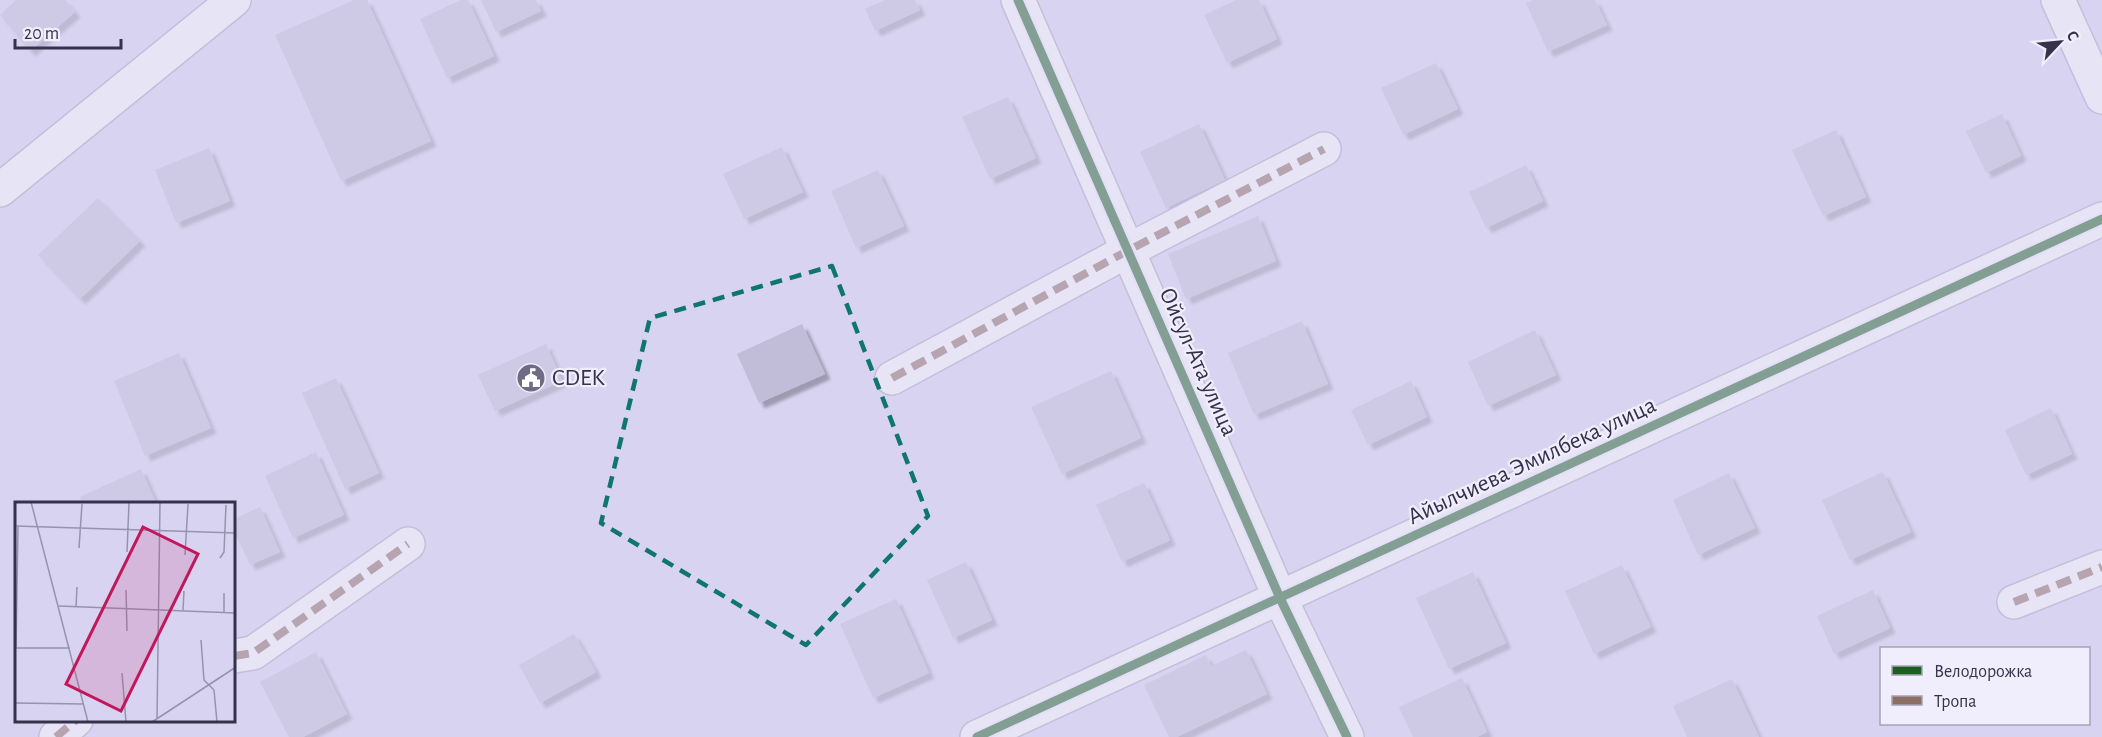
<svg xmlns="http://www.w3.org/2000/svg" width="2102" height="737" viewBox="0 0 2102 737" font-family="'Alegreya Sans',sans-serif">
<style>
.building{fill:#c1bcd8;filter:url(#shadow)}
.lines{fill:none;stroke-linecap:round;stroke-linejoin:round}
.minor-casing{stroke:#aaa5be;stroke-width:36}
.tertiary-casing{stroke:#aaa5be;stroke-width:36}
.minor{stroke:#f9f8fd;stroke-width:33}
.tertiary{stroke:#f9f8fd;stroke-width:33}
.quiet{stroke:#8d6e63;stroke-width:8;stroke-dasharray:15 8;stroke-linecap:butt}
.cycleway-casing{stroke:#f0eefc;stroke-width:13}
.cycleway{stroke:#1b5e20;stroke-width:9}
.marked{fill:none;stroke:#0f766e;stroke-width:4.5;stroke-dasharray:12 8;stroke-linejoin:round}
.labels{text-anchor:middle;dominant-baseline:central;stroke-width:4.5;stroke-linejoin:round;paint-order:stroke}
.street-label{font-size:24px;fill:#36324c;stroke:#f0eefc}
.poi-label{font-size:24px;fill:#36324c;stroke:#f0eefc;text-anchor:start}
.inset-road{fill:none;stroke:#9793ae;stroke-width:1.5}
.view{fill:#c2185b;fill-opacity:0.15;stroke:#c2185b;stroke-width:3}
.inset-edge{fill:none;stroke:#36324c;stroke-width:3}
</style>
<defs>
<filter id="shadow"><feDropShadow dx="5.5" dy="5.5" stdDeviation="1.5" flood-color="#0004"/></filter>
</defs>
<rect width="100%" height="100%" fill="#d8d3f0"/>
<g class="building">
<path d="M 16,0 L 65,0 L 75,12 L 30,51 L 0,15 Z"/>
<path d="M 354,0 L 367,0 L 431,141 L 341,181 L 275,35 Z"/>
<path d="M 461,0 L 468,0 L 494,56 L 447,78 L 420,19 Z"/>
<path d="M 481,0 L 536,0 L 541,11 L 496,32 Z"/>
<path d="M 885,0 L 915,0 L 920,10 L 875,31 L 865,9 Z"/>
<path d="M 1236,0 L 1259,0 L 1277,39 L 1227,63 L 1204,15 Z"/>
<path d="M 1533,0 L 1595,0 L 1607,25 L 1548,52 L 1526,3 Z"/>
<path d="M 1436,63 L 1458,109 L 1403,135 L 1381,88 Z"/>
<path d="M 1008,97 L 1036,158 L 990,179 L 962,117 Z"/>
<path d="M 2002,114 L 2021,156 L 1986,173 L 1966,131 Z"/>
<path d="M 1199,124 L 1225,180 L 1166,208 L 1140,152 Z"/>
<path d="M 1836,130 L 1866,197 L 1823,216 L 1792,150 Z"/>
<path d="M 782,147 L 803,192 L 744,219 L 723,174 Z"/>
<path d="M 209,148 L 230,201 L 176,223 L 155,170 Z"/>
<path d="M 1526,165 L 1543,201 L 1486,228 L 1469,192 Z"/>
<path d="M 878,170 L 904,226 L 856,248 L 831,191 Z"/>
<path d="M 98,198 L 140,241 L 80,299 L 38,255 Z"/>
<path d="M 1258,216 L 1276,261 L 1186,299 L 1168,254 Z"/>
<path d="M 1302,321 L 1328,384 L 1254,415 L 1228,353 Z"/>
<path d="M 802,324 L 825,374 L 759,403 L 737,354 Z"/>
<path d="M 1535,330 L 1556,375 L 1488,406 L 1468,362 Z"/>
<path d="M 546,344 L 562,381 L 495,411 L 478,375 Z"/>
<path d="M 179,353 L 211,428 L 145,456 L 114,381 Z"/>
<path d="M 1111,371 L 1141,438 L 1062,474 L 1031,407 Z"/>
<path d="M 336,378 L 379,473 L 345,489 L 302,393 Z"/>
<path d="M 1411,381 L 1427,417 L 1368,445 L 1351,410 Z"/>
<path d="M 2051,408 L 2072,454 L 2026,475 L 2005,430 Z"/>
<path d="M 316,452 L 344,515 L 293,538 L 265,476 Z"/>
<path d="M 141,469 L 156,503 L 82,503 L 80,497 Z"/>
<path d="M 1883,472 L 1911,532 L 1850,560 L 1822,500 Z"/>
<path d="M 1729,473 L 1755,528 L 1698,555 L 1673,500 Z"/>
<path d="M 1144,483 L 1170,540 L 1122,562 L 1096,505 Z"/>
<path d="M 260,507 L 280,552 L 250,565 L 234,531 L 234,519 Z"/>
<path d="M 966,562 L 992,620 L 953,638 L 927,580 Z"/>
<path d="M 1622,565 L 1651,627 L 1594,654 L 1565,591 Z"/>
<path d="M 1473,572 L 1506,643 L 1449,669 L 1416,598 Z"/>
<path d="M 1873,590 L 1890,628 L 1834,654 L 1817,616 Z"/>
<path d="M 896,599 L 929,673 L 873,698 L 840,624 Z"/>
<path d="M 574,634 L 596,672 L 540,703 L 519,665 Z"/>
<path d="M 1246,650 L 1267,694 L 1177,737 L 1169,737 L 1144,685 L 1206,655 L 1211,666 Z"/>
<path d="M 316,652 L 347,714 L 303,737 L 289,737 L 260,682 Z"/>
<path d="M 1462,678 L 1487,732 L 1477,737 L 1413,737 L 1399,707 Z"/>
<path d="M 1732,679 L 1759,737 L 1687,737 L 1673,706 Z"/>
</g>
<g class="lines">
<g class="minor-casing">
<g id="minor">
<path d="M 1018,0 L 1280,598 L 1347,737"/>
<path d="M 2058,0 L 2102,97"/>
<path d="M 892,378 L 1129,250 L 1324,149"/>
<path d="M 2014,602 L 2102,567"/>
<path d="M 234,656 L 253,653 L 408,544"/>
<path d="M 56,737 L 76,720"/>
<path d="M 977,737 L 2102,219"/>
</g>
</g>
<g class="tertiary-casing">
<path id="tertiary" d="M 0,190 L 234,0"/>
</g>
<use href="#minor" class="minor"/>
<use href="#tertiary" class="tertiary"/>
<g class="quiet">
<path d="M 892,378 L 1129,250 L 1324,149"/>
<path d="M 2014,602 L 2102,567"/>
<path d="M 234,656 L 253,653 L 408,544"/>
<path d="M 56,737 L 76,720"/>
</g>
<g class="cycleway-casing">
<g id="cycleway">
<path d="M 1018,0 L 1280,598 L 1347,737"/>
<path d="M 977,737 L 2102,219"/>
</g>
</g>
<use href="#cycleway" class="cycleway"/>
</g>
<path d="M0 0H2102V737H0ZM 832,266 L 928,516 L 806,645 L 601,523 L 650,318 Z" fill="#d8d3f0" fill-opacity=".55" fill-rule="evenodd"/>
<path class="marked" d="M 832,266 L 928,516 L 806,645 L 601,523 L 650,318 Z"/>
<defs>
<g id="civic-disc" transform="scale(1.5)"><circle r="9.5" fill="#6f6a85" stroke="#f0eefc"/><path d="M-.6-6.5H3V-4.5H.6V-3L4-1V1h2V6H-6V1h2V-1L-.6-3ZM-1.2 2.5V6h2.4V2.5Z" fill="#fff"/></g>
</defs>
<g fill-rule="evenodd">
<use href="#civic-disc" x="531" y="378"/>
</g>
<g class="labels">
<g class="street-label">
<text transform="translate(1198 362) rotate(66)">Ойсул-Ата улица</text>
<text transform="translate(1532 461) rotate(-25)">Айылчиева Эмилбека улица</text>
</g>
<g class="poi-label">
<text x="552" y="378">CDEK</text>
</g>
</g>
<g transform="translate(15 502)">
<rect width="220" height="220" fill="#d8d3f0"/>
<path class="inset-road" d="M 16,0 L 73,220M 0,24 L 221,31M 64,46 L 67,2M 112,50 L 114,1M 170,53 L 173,2M 205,56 L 209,50 L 211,3M 111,88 L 112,129M 44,104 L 221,111M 61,105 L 62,85M 168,108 L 169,89M 209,110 L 209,91M 186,138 L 189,178 L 199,188 L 202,220M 1,146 L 3,24M 1,146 L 55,146M 107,171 L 111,220M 0,201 L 68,202M 142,217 L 145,0M 137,220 L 221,165"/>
<path class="view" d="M 128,25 L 183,52 L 106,209 L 51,182 Z"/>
<rect width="220" height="220" class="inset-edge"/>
</g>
<rect x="1880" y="647" width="210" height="78" fill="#f0eefc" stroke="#a6a3b6" stroke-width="1.5"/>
<rect x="1892" y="666" width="30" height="9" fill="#1b5e20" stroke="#a6a3b6" stroke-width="1.5"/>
<text x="1934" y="677" font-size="18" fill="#36324c">Велодорожка</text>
<rect x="1892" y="696" width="30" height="9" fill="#8d6e63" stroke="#a6a3b6" stroke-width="1.5"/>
<text x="1934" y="707" font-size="18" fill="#36324c">Тропа</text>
<g transform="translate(2060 42) rotate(64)" stroke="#f0eefc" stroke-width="4.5" paint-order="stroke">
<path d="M0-4.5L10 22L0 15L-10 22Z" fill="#36324c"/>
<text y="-9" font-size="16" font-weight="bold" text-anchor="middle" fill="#36324c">С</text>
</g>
<path d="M15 39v9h106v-9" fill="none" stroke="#36324c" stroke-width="3"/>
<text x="24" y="39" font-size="18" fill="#36324c" stroke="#f0eefc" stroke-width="4.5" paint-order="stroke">20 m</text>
</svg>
